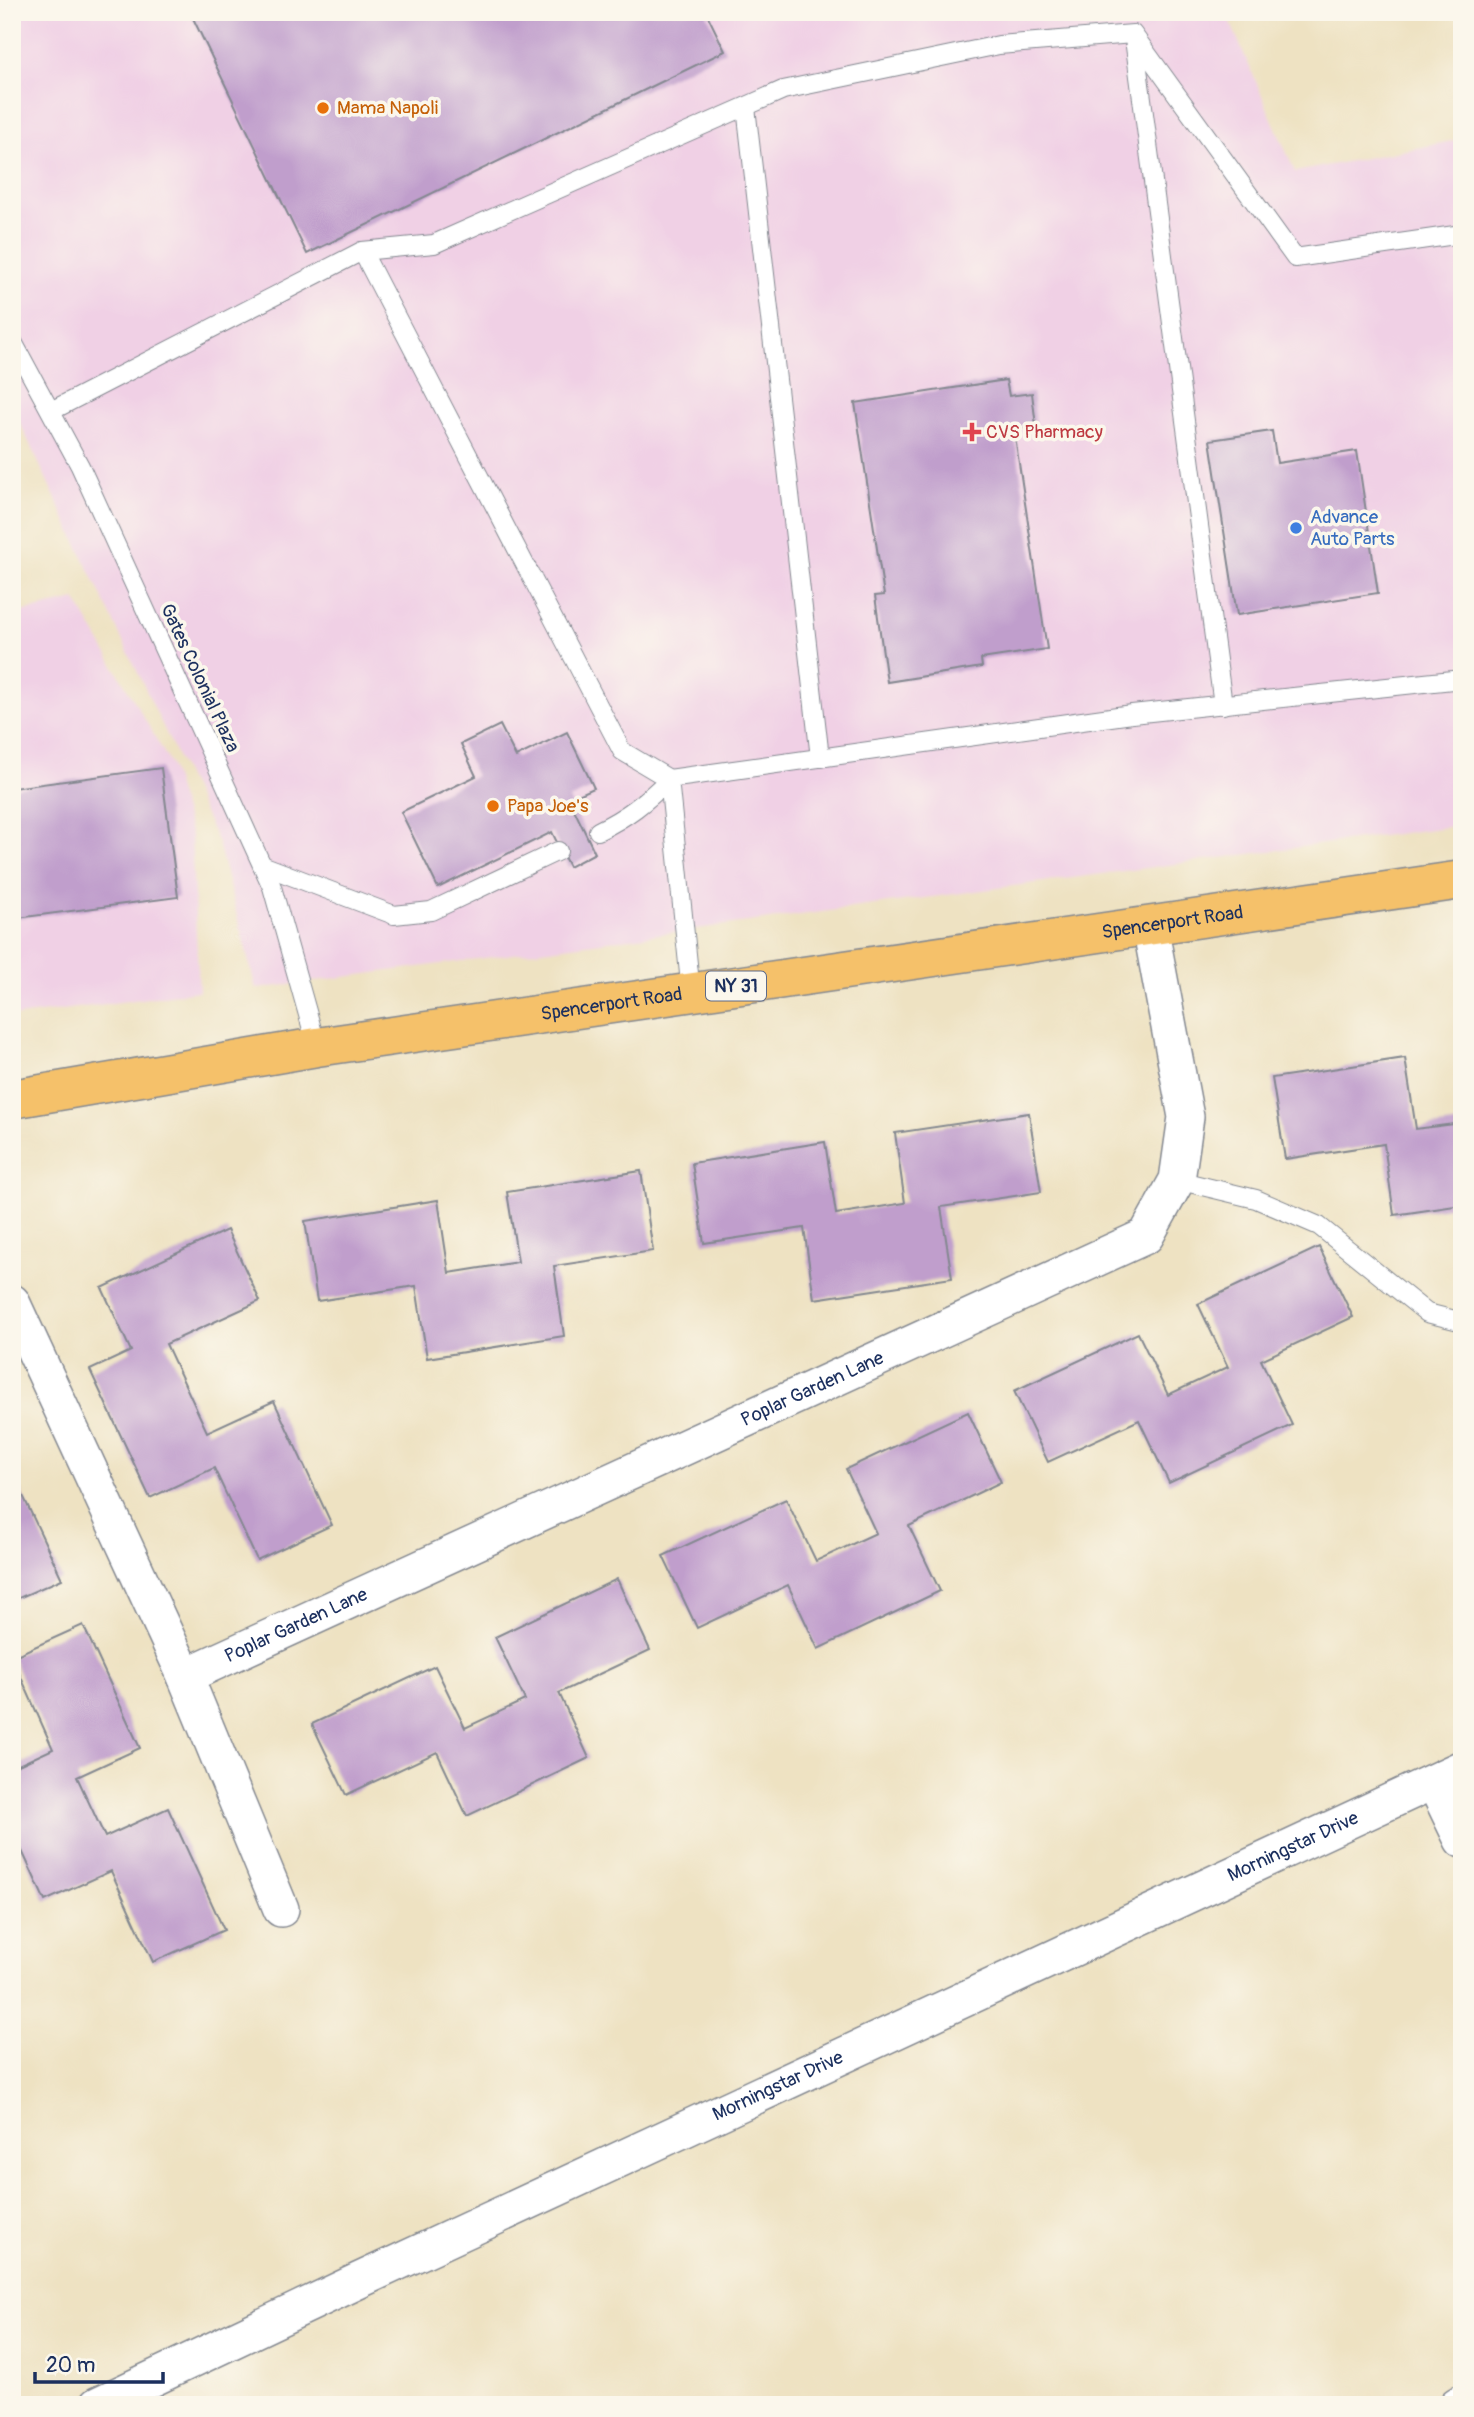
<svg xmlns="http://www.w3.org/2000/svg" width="1474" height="2417" viewBox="0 0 1474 2417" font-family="Pangolin,sans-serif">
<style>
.built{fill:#f0d0e5}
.building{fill:#c09ecc}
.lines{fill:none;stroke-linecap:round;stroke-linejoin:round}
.lane-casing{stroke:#848890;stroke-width:20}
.street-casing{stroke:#848890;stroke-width:38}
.primary-casing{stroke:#848890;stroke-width:41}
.lane{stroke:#fff;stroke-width:18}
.street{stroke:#fff;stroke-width:35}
.primary{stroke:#f5c16b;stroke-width:38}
.food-dot{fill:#e8710a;stroke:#fbf7ec;stroke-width:2.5}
.health-dot{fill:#e0444e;stroke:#fbf7ec;stroke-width:2.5}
.shop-dot{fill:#3f7fe0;stroke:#fbf7ec;stroke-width:2.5}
.labels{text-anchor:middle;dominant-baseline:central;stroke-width:7;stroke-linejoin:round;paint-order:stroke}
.shield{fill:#fbf7ec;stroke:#5e6b89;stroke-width:2}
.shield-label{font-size:18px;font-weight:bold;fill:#1b2f5e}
.food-label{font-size:19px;fill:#c56008;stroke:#fbf7ec;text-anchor:start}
.health-label{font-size:19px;fill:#be3a42;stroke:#fbf7ec;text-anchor:start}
.shop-label{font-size:19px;fill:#366cbe;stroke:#fbf7ec;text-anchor:start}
.street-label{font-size:19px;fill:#1b2f5e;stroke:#fbf7ec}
</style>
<rect width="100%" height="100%" fill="#fbf7ec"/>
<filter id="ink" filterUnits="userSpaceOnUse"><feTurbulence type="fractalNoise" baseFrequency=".0143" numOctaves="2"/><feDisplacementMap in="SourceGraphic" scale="14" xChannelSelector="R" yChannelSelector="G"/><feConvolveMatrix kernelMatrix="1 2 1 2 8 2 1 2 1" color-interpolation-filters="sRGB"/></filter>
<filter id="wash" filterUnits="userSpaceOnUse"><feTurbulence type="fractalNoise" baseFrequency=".00686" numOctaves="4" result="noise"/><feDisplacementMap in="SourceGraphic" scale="28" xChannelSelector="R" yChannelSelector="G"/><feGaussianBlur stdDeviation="1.57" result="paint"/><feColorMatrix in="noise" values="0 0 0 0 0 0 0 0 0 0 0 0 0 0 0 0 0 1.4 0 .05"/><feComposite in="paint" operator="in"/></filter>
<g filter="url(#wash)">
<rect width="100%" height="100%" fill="#eee2c2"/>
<g class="built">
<path d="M 12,12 L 1226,12 L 1295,172 L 1462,139 L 1462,825 L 256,989 L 218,843 L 12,406 Z"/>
<path d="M 76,600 L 170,763 L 191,835 L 199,991 L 12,1017 L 12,614 Z"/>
</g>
<g id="blocks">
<g class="building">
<path d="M 190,12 L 706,12 L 725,51 L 307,254 Z"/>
<path d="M 1006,380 L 1009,396 L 1032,393 L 1036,426 L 1014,430 L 1047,649 L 981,659 L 982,667 L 887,682 L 875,596 L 884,595 L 855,403 Z"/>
<path d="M 1272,431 L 1277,463 L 1357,451 L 1378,593 L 1237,615 L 1210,440 Z"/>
<path d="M 500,725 L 516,757 L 567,732 L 594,788 L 569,799 L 595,853 L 569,867 L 552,832 L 438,888 L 401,812 L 476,776 L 461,744 Z"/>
<path d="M 161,768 L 178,897 L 18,918 L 12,872 L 12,788 Z"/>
<path d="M 1405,1058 L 1416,1129 L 1462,1123 L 1462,1205 L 1394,1215 L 1384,1144 L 1285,1159 L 1272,1078 Z"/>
<path d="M 1029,1113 L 1041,1192 L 941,1207 L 952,1278 L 814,1299 L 804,1228 L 704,1243 L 692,1163 L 825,1142 L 836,1214 L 905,1203 L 895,1133 Z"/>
<path d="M 641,1171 L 653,1251 L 554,1266 L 564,1336 L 427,1358 L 416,1286 L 317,1301 L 305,1221 L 438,1200 L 449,1273 L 518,1262 L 507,1192 Z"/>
<path d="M 227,1230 L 260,1301 L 166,1344 L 207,1432 L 274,1401 L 332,1525 L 257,1560 L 214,1468 L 150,1498 L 90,1370 L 131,1351 L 102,1288 Z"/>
<path d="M 1319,1247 L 1353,1317 L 1261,1360 L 1292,1425 L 1169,1483 L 1139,1420 L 1048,1462 L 1014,1391 L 1138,1333 L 1168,1395 L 1228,1367 L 1198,1304 Z"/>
<path d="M 968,1412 L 1001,1482 L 909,1526 L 940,1591 L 818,1649 L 788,1585 L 697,1628 L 663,1556 L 786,1499 L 816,1561 L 876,1533 L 846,1469 Z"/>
<path d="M 12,1472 L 62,1579 L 12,1601 Z"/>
<path d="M 617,1579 L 650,1650 L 559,1693 L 589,1758 L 467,1816 L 437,1752 L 346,1795 L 312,1724 L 435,1666 L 465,1728 L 525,1700 L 495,1637 Z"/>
<path d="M 83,1625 L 140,1748 L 77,1777 L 105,1837 L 168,1808 L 224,1930 L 153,1962 L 111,1871 L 45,1901 L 12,1829 L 12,1768 L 53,1749 L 12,1657 Z"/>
</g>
</g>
</g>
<g filter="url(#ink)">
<use href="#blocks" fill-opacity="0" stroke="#848890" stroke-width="2"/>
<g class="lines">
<g class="lane-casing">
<g id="lane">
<path d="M 1134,39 L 1223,705"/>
<path d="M 746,107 L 820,758"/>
<path d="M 362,251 L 434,244 L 783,90 L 999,45 L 1133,34 L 1295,258 L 1462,234"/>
<path d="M 12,340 L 80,466 L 272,887 L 317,1047"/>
<path d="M 51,411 L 362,251 L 622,751 L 669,779 C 646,802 627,817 598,831"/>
<path d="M 262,865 L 394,915 L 431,911 L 558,851"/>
<path d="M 691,993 L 669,779 L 1132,714 L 1462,679"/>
<path d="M 1177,1180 L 1256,1199 L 1319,1226 L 1427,1313 L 1459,1321 L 1462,1320"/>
</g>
</g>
<g class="street-casing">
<g id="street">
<path d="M 12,1302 L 185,1676 L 281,1909"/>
<path id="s1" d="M 185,1676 L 1146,1236 L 1177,1180 L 1186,1117 L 1150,926"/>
<path d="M 1434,1782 L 1462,1840"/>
<path id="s2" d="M 97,2405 L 360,2280 L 1462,1768"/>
<path d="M 1457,2405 L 1462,2402"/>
</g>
</g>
<g class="primary-casing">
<g id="primary">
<path id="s3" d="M 12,1099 L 317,1047 L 1462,880"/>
</g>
</g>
<use href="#lane" class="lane"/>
<use href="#street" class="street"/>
<use href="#primary" class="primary"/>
</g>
</g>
<g class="food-dot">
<circle cx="323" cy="108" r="7"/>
<circle cx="493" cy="806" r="7"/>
</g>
<path class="health-dot" d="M968.5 421.5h7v7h7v7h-7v7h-7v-7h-7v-7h7z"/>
<circle class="shop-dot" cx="1296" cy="528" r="7"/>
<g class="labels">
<rect class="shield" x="706" y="971.5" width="60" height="29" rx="5"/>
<g class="shield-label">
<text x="736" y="986">NY 31</text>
</g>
<g class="food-label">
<text x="337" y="108">Mama Napoli</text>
<text x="507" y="806">Papa Joe's</text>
</g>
<g class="health-label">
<text x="986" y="432">CVS Pharmacy</text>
</g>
<g class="shop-label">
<text x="1310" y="517">Advance<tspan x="1310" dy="22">Auto Parts</tspan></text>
</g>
<g class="street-label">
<text transform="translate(200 678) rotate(65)">Gates Colonial Plaza</text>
<text stroke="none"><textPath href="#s3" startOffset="1174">Spencerport Road</textPath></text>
<text stroke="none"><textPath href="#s3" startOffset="607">Spencerport Road</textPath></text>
<text stroke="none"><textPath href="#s1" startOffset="690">Poplar Garden Lane</textPath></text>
<text stroke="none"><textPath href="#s1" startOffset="122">Poplar Garden Lane</textPath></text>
<text stroke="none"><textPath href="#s2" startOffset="1320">Morningstar Drive</textPath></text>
<text stroke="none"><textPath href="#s2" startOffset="752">Morningstar Drive</textPath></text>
</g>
</g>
<rect width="1474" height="2417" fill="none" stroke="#fbf7ec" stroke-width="42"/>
<path d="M35 2372v10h128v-10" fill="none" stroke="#1b2f5e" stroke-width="3.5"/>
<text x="46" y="2372" font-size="21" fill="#1b2f5e" stroke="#fbf7ec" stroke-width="5" paint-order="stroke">20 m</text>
</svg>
